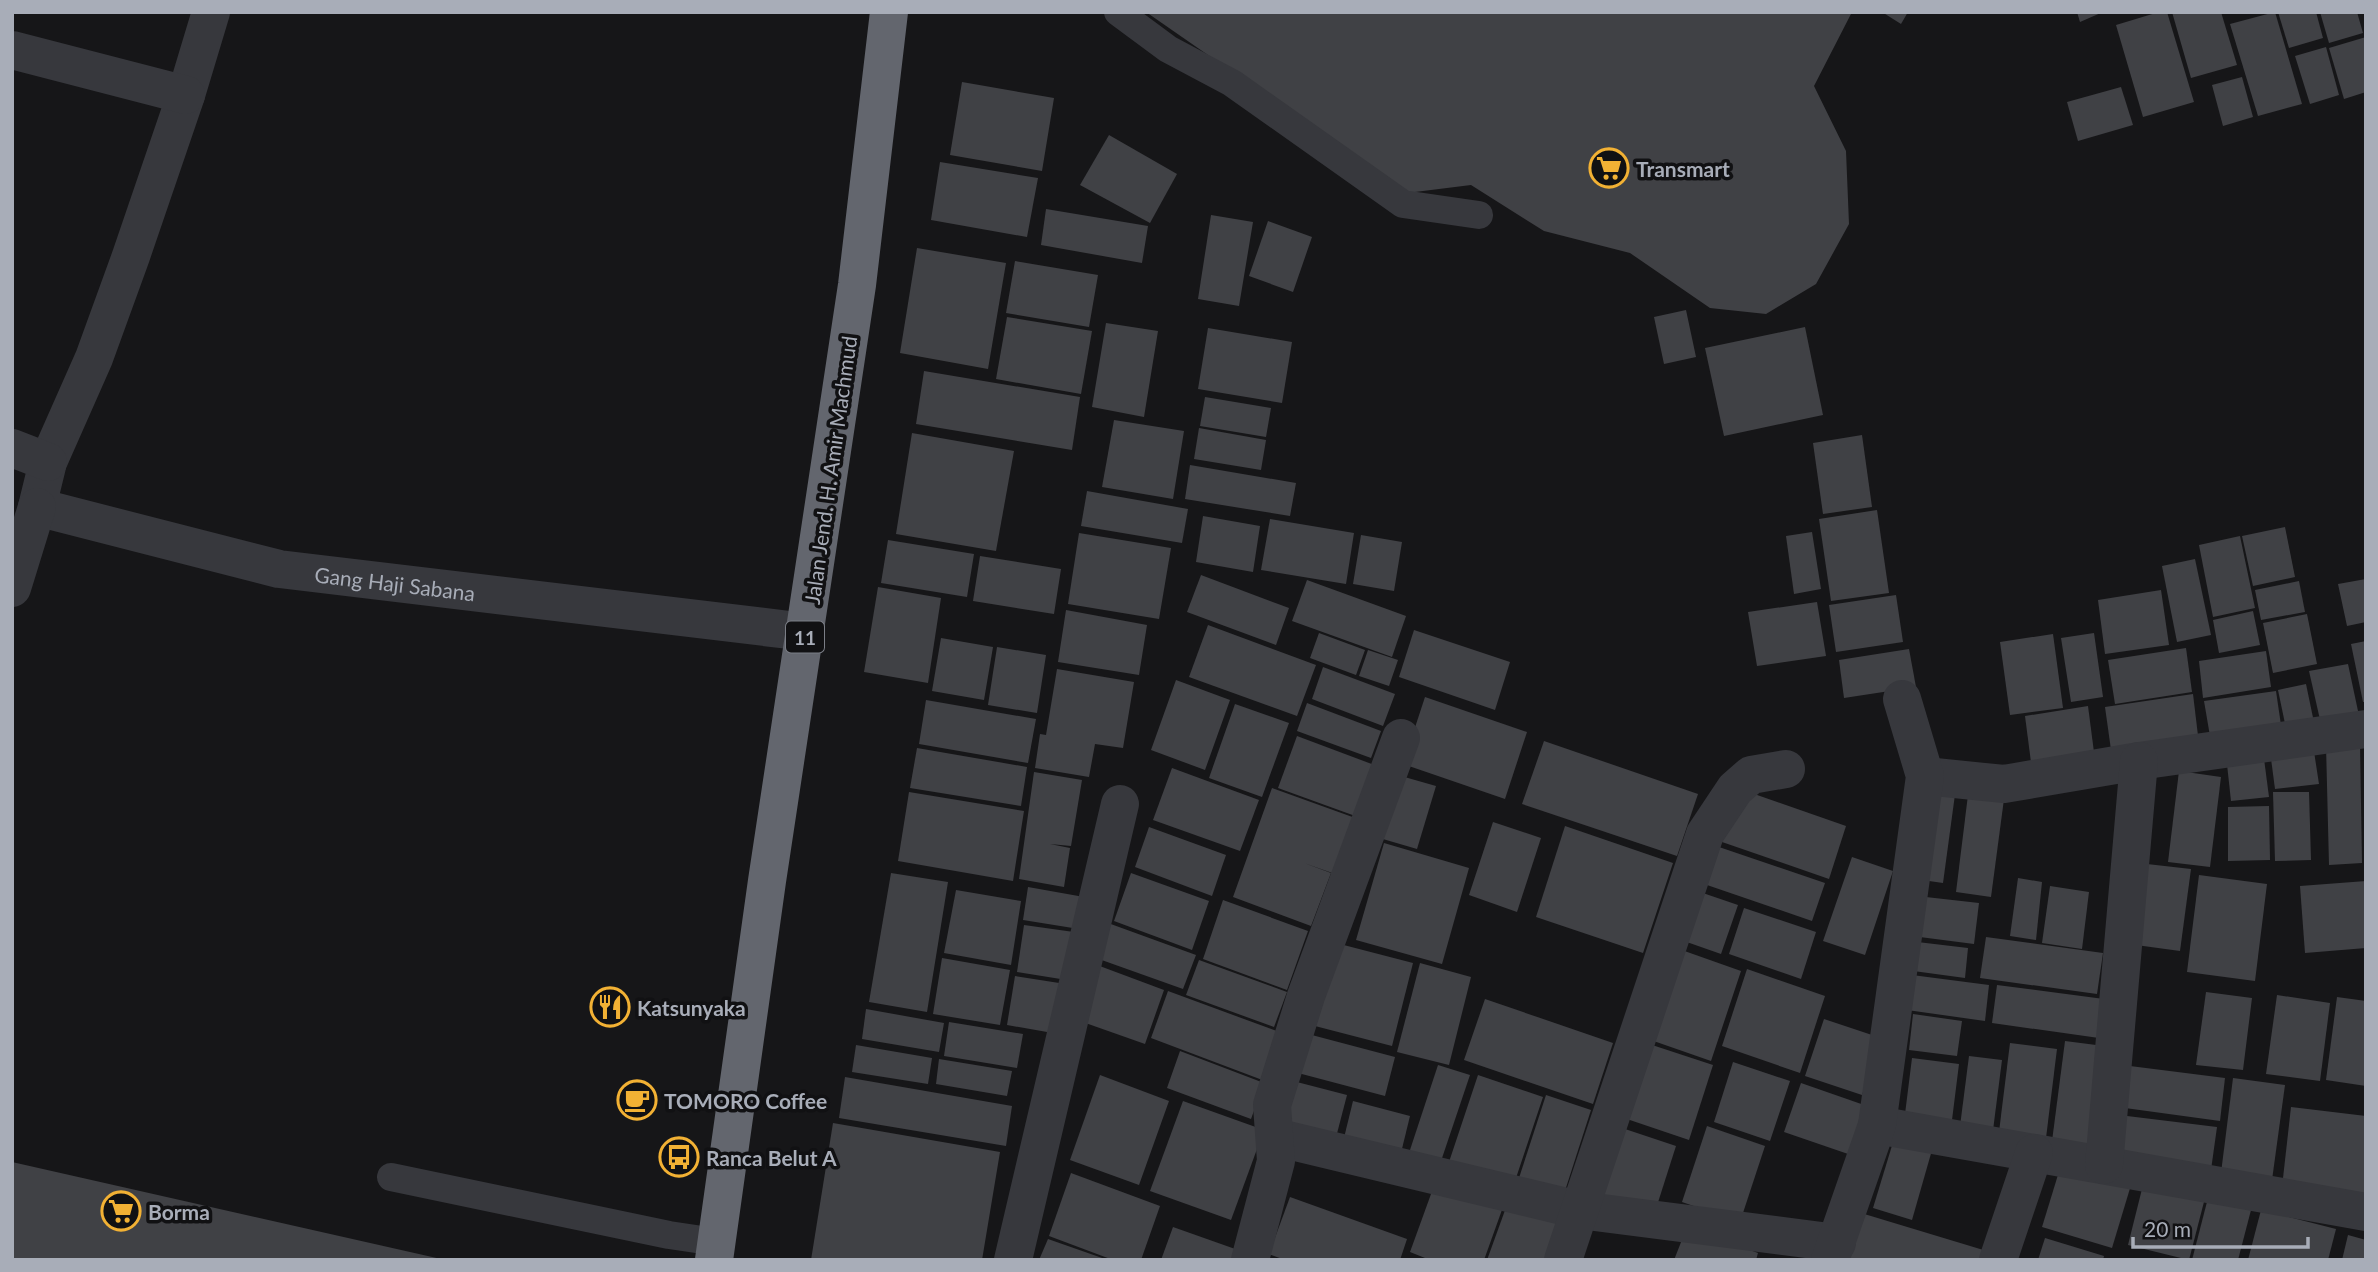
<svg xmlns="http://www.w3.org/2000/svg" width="2378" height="1272" viewBox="0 0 2378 1272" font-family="Lato,sans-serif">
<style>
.building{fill:#404145}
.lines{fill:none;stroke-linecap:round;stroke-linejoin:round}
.lane{stroke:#37383d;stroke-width:28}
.street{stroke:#37383d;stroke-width:38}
.highway{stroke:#63666e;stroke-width:38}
.labels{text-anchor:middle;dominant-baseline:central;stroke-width:7;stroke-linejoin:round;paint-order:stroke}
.shield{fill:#111113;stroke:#7b7e86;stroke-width:2}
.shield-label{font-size:19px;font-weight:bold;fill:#a8adb8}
.poi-label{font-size:21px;font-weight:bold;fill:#a8adb8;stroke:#111113;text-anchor:start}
.street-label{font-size:21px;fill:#a8adb8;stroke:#111113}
</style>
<rect width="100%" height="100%" fill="#161618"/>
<g class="building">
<path d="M 1146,12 L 1852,12 L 1814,86 L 1846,151 L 1849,224 L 1816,284 L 1766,314 L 1710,308 L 1630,253 L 1544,231 L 1471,185 L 1407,193 Z"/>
<path d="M 1882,12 L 1908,12 L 1901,24 Z"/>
<path d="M 2077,12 L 2103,12 L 2080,22 Z"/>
<path d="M 2159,12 L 2167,12 L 2194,102 L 2143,117 L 2116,25 Z"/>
<path d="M 2172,12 L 2221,12 L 2237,65 L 2191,78 Z"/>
<path d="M 2275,12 L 2302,104 L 2258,116 L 2230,24 Z"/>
<path d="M 2278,12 L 2316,12 L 2323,38 L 2289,48 Z"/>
<path d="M 2320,12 L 2357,12 L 2363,33 L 2329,43 Z"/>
<path d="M 2366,37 L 2366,92 L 2344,99 L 2329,48 Z"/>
<path d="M 2326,47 L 2339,95 L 2310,104 L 2295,56 Z"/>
<path d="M 2242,77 L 2253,117 L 2223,126 L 2212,85 Z"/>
<path d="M 962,82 L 1054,98 L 1042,171 L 950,155 Z"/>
<path d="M 2121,87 L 2133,125 L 2078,141 L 2067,102 Z"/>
<path d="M 1109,135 L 1177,174 L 1150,223 L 1080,185 Z"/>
<path d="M 940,162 L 1038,178 L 1027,237 L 931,220 Z"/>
<path d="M 1046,209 L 1148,226 L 1142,263 L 1041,245 Z"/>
<path d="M 1211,215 L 1253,222 L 1239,306 L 1198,299 Z"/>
<path d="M 1268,221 L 1312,237 L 1293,292 L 1249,276 Z"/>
<path d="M 917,248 L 1006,263 L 988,369 L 900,353 Z"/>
<path d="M 1015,261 L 1098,275 L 1089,327 L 1006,313 Z"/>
<path d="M 1686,310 L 1696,357 L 1664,364 L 1654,317 Z"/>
<path d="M 1007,317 L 1092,331 L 1081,394 L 996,379 Z"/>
<path d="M 1106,323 L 1158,331 L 1144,417 L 1092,407 Z"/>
<path d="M 1805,327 L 1823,415 L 1724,436 L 1705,348 Z"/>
<path d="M 1208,328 L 1292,342 L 1282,403 L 1198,389 Z"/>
<path d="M 924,371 L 1080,397 L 1072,450 L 916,424 Z"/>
<path d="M 1205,397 L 1271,408 L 1266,437 L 1200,426 Z"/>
<path d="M 1114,420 L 1184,431 L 1173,499 L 1102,487 Z"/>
<path d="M 1199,428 L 1266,440 L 1261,470 L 1194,459 Z"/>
<path d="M 912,433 L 1014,451 L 996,551 L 896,534 Z"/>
<path d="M 1862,435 L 1872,507 L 1823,514 L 1813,443 Z"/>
<path d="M 1190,465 L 1296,483 L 1290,516 L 1185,499 Z"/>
<path d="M 1087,491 L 1188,509 L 1182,543 L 1081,526 Z"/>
<path d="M 1877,510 L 1889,593 L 1831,601 L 1819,519 Z"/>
<path d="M 1203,516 L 1260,526 L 1253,572 L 1196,562 Z"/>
<path d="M 1270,519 L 1354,533 L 1346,584 L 1261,570 Z"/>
<path d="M 2285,527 L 2295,577 L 2253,586 L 2242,536 Z"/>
<path d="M 1812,532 L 1821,589 L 1794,594 L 1786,536 Z"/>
<path d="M 1079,533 L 1171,548 L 1159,619 L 1068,604 Z"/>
<path d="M 1361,535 L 1402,542 L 1394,591 L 1353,584 Z"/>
<path d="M 2240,536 L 2255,608 L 2213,617 L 2199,545 Z"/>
<path d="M 888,540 L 974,554 L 967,597 L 881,583 Z"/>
<path d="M 980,556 L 1061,569 L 1054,614 L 973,601 Z"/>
<path d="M 2195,559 L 2211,635 L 2177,642 L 2162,566 Z"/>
<path d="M 1201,575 L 1289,608 L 1276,645 L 1187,612 Z"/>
<path d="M 2366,579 L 2366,622 L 2347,626 L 2338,584 Z"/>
<path d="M 1307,580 L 1406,616 L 1392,657 L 1292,621 Z"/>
<path d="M 2299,581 L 2305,612 L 2261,620 L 2255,590 Z"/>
<path d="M 878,587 L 941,598 L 928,683 L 864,672 Z"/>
<path d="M 2161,590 L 2169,645 L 2105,654 L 2098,600 Z"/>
<path d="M 1896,595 L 1903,642 L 1836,652 L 1829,605 Z"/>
<path d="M 1817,602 L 1826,656 L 1757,666 L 1748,612 Z"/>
<path d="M 1066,610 L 1147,625 L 1139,675 L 1058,662 Z"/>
<path d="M 2253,611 L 2260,645 L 2219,653 L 2213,620 Z"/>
<path d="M 2307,614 L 2317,664 L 2273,673 L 2263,623 Z"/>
<path d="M 1208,625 L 1316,665 L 1297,716 L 1189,677 Z"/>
<path d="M 1414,630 L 1510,662 L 1495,710 L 1399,677 Z"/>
<path d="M 1319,633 L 1365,650 L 1356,675 L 1310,658 Z"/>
<path d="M 2094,633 L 2103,697 L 2071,702 L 2061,638 Z"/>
<path d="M 2053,634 L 2063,708 L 2010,715 L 2000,642 Z"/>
<path d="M 941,638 L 993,647 L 984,700 L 932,691 Z"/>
<path d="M 2366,641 L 2366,702 L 2363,702 L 2351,644 Z"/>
<path d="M 997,647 L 1046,655 L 1037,713 L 988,705 Z"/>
<path d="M 2186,648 L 2192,692 L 2115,704 L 2108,660 Z"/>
<path d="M 1909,649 L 1916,687 L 1844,698 L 1839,660 Z"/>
<path d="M 1368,650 L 1398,660 L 1389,686 L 1359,676 Z"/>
<path d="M 2266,651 L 2271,687 L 2203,698 L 2199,661 Z"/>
<path d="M 2348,664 L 2361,725 L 2323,733 L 2309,671 Z"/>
<path d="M 1323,667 L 1395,694 L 1383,726 L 1312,699 Z"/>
<path d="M 1057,669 L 1134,682 L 1123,748 L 1095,744 L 1089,777 L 1035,768 L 1040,734 L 1046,735 Z"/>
<path d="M 1176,680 L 1230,700 L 1205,770 L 1151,750 Z"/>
<path d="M 2306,684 L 2316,732 L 2288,738 L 2278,690 Z"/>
<path d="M 2276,691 L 2282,732 L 2211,742 L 2204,701 Z"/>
<path d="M 2193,694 L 2199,744 L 2112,757 L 2105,707 Z"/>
<path d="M 1425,697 L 1527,732 L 1505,799 L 1403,764 Z"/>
<path d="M 926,700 L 1036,719 L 1028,763 L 919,744 Z"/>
<path d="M 1307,703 L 1381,731 L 1371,758 L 1297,731 Z"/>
<path d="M 1235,704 L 1289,723 L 1262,797 L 1209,778 Z"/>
<path d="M 2088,706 L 2095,760 L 2032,770 L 2025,716 Z"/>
<path d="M 1297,736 L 1377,766 L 1358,817 L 1278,788 Z"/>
<path d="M 1544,741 L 1698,794 L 1677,856 L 1522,804 Z"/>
<path d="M 2360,744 L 2362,863 L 2329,865 L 2326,745 Z"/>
<path d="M 2313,745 L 2319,784 L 2275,789 L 2270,751 Z"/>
<path d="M 917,748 L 1027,767 L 1021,806 L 910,788 Z"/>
<path d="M 2263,751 L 2269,797 L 2231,801 L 2226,755 Z"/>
<path d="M 1172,768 L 1259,800 L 1240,851 L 1153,820 Z"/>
<path d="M 2179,771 L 2221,777 L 2210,867 L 2168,862 Z"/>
<path d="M 1034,772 L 1082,780 L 1071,846 L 1050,844 L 1070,848 L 1064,887 L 1019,879 Z"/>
<path d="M 1394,774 L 1436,786 L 1417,849 L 1376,837 Z"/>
<path d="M 1927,783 L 1956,787 L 1943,883 L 1915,879 Z"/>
<path d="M 1272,788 L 1358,819 L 1338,875 L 1304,863 L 1331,873 L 1311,926 L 1233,897 Z"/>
<path d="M 1740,789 L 1846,826 L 1829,879 L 1722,842 Z"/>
<path d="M 909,792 L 1024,811 L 1013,881 L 898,861 Z"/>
<path d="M 2273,792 L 2309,792 L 2311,860 L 2275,861 Z"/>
<path d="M 1968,795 L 2004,799 L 1991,897 L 1956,892 Z"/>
<path d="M 2269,806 L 2270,860 L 2228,861 L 2228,807 Z"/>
<path d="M 1493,822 L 1541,838 L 1517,912 L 1469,895 Z"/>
<path d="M 1565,826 L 1673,863 L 1643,953 L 1536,917 Z"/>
<path d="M 1149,827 L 1226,855 L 1212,896 L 1135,867 Z"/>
<path d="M 1384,843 L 1469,868 L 1442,964 L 1356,940 Z"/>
<path d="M 1719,847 L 1825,883 L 1812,921 L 1707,885 Z"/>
<path d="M 1852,857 L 1893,871 L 1865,955 L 1823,941 Z"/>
<path d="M 2147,864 L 2191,869 L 2180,951 L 2136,945 Z"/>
<path d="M 891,873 L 948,882 L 927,1012 L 869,1002 Z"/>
<path d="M 1131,873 L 1209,901 L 1192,950 L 1114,921 Z"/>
<path d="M 2199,875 L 2267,884 L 2255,981 L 2187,972 Z"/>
<path d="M 2018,878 L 2042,882 L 2036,940 L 2010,936 Z"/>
<path d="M 2366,881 L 2366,948 L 2305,953 L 2300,886 Z"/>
<path d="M 2050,886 L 2089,892 L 2082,949 L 2042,943 Z"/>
<path d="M 1028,887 L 1084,897 L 1079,929 L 1023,920 Z"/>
<path d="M 956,890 L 1021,901 L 1011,965 L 944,953 Z"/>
<path d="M 1697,891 L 1738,905 L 1721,954 L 1681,940 Z"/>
<path d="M 1917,896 L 1979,903 L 1974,944 L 1912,936 Z"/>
<path d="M 1223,900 L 1308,931 L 1287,990 L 1203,959 Z"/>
<path d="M 1744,908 L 1816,932 L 1801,979 L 1729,954 Z"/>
<path d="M 1108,923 L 1196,955 L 1183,989 L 1096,958 Z"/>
<path d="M 1024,925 L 1081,933 L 1073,981 L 1017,972 Z"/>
<path d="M 1986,937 L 2103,953 L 2097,994 L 1980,978 Z"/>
<path d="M 1909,941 L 1968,948 L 1965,978 L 1906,970 Z"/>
<path d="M 1336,943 L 1413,963 L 1392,1046 L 1315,1026 Z"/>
<path d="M 1676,948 L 1741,971 L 1711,1061 L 1645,1038 Z"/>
<path d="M 942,958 L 1010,970 L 1000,1025 L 933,1014 Z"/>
<path d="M 1199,960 L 1287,992 L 1274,1027 L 1186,995 Z"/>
<path d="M 1420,963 L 1471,977 L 1449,1065 L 1397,1052 Z"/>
<path d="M 1097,965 L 1164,990 L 1145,1044 L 1077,1020 Z"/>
<path d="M 1747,969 L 1825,996 L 1800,1073 L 1722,1046 Z"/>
<path d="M 1912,975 L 1989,985 L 1985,1021 L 1907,1010 Z"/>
<path d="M 1015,976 L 1072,985 L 1064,1035 L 1007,1025 Z"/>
<path d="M 1997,985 L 2104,999 L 2099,1038 L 1992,1023 Z"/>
<path d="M 1168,991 L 1282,1033 L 1265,1081 L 1151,1038 Z"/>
<path d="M 2206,992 L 2252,998 L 2243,1070 L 2196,1065 Z"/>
<path d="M 2277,995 L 2330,1003 L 2320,1081 L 2266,1074 Z"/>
<path d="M 2337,997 L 2366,1001 L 2366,1086 L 2326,1080 Z"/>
<path d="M 1485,999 L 1613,1043 L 1593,1104 L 1464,1060 Z"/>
<path d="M 866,1009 L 944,1023 L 939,1052 L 862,1039 Z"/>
<path d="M 1913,1014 L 1962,1021 L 1957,1056 L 1909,1050 Z"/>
<path d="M 1824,1019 L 1881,1038 L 1862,1095 L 1805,1076 Z"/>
<path d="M 949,1022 L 1023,1034 L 1017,1068 L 944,1056 Z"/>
<path d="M 1308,1034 L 1395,1057 L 1385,1096 L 1298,1073 Z"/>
<path d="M 2065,1041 L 2104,1046 L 2090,1154 L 2051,1149 Z"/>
<path d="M 1643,1042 L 1713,1065 L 1689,1140 L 1618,1116 Z"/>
<path d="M 2010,1043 L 2057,1049 L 2045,1146 L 1998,1140 Z"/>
<path d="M 856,1045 L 932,1058 L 928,1084 L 852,1072 Z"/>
<path d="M 1180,1051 L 1264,1083 L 1251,1119 L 1167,1088 Z"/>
<path d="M 1969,1056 L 2002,1060 L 1992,1138 L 1959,1134 Z"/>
<path d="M 1912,1058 L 1959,1064 L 1951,1128 L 1904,1122 Z"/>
<path d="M 939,1059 L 1012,1071 L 1007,1096 L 936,1084 Z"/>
<path d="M 1733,1062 L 1790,1081 L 1770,1141 L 1714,1122 Z"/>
<path d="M 1438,1065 L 1470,1075 L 1438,1170 L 1407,1159 Z"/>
<path d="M 2130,1066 L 2225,1078 L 2220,1121 L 2125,1108 Z"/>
<path d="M 1100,1075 L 1169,1101 L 1139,1185 L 1070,1160 Z"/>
<path d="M 1478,1075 L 1543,1097 L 1514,1184 L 1449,1162 Z"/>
<path d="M 845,1077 L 1012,1106 L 1006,1146 L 839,1118 Z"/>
<path d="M 2233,1078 L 2285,1085 L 2272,1180 L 2221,1173 Z"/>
<path d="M 1293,1081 L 1347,1095 L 1334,1145 L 1280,1131 Z"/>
<path d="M 1801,1083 L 1867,1106 L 1851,1155 L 1784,1132 Z"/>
<path d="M 1546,1095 L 1591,1110 L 1563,1197 L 1518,1181 Z"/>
<path d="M 1183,1101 L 1264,1130 L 1231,1220 L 1150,1191 Z"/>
<path d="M 1353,1101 L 1410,1116 L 1399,1161 L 1342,1146 Z"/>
<path d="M 2291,1107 L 2366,1116 L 2366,1198 L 2282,1187 Z"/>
<path d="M 2119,1115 L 2217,1127 L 2210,1177 L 2112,1164 Z"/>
<path d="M 833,1123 L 1000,1152 L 982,1260 L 811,1260 Z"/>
<path d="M 1616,1126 L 1676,1146 L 1653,1218 L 1592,1197 Z"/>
<path d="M 1707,1126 L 1765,1146 L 1740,1222 L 1682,1202 Z"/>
<path d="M 1894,1139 L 1932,1150 L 1912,1220 L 1873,1208 Z"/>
<path d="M 12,1162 L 441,1259 L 441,1260 L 12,1260 Z"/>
<path d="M 2061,1165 L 2131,1185 L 2112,1248 L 2042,1227 Z"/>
<path d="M 1071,1173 L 1160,1206 L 1141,1260 L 1113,1260 L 1049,1236 Z"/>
<path d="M 2145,1177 L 2206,1194 L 2189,1260 L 2128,1245 Z"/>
<path d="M 1435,1183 L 1503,1207 L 1484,1260 L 1430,1260 L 1410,1252 Z"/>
<path d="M 1290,1197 L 1407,1239 L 1400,1260 L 1285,1260 L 1269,1254 Z"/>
<path d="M 2208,1198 L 2251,1210 L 2238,1260 L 2192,1260 Z"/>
<path d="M 1508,1202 L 1570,1225 L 1558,1260 L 1487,1260 Z"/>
<path d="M 2261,1210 L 2336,1229 L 2328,1260 L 2248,1260 Z"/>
<path d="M 1861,1213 L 1990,1252 L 1988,1260 L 1847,1260 Z"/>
<path d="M 1173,1227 L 1238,1250 L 1234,1260 L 1161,1260 Z"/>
<path d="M 1687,1227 L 1758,1253 L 1756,1260 L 1674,1260 Z"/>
<path d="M 2348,1235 L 2366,1240 L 2366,1260 L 2342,1260 Z"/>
<path d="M 2045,1238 L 2104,1256 L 2103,1260 L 2038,1260 Z"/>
<path d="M 1048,1239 L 1105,1259 L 1105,1260 L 1039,1260 Z"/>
</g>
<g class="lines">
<g class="lane">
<path d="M 1118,12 L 1168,49 L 1232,83 L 1403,204 L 1479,215"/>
<path d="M 391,1177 L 669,1235 L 716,1242"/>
</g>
<g class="street">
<path id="s1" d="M 211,12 L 186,95 L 131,256 L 94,358 L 48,462 L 37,507 L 279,569 L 806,632"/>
<path d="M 12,50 L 186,95"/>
<path d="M 12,448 L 48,462"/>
<path d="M 12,588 L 37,507"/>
<path d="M 1925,776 L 2004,784 L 2139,761 L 2366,729"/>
<path d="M 1877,1125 L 2366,1212"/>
<path d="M 1275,1137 L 1579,1210 L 1837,1243"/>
<path d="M 2104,1165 L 2139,761"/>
<path d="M 1013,1260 L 1120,804"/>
<path d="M 1250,1260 L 1276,1161 L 1272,1105 L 1306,996 L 1401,738"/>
<path d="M 1563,1260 L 1705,834 L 1735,789 L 1751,775 L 1786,769"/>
<path d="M 1830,1260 L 1877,1125 L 1925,776 L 1902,699"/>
<path d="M 1998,1260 L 2034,1153"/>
</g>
<path class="highway" d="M 714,1260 L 767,881 L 857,285 L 889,12"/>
</g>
<defs>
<g id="supermarket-ring" transform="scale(2.0125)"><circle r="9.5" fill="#111113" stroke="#f2b134" stroke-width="1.5"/><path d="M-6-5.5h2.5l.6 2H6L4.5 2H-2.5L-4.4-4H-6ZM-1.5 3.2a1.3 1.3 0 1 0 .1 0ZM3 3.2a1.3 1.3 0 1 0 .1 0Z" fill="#f2b134"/></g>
<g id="restaurant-ring" transform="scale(2.0125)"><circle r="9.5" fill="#111113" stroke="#f2b134" stroke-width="1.5"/><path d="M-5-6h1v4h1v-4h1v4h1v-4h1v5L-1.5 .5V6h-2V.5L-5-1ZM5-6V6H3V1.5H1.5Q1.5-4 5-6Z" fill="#f2b134"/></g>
<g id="cafe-ring" transform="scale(2.0125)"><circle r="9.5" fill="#111113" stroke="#f2b134" stroke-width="1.5"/><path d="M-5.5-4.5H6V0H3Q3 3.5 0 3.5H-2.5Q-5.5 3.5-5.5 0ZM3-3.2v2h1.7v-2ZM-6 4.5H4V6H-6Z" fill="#f2b134"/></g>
<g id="bus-ring" transform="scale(2.0125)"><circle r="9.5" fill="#111113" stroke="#f2b134" stroke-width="1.5"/><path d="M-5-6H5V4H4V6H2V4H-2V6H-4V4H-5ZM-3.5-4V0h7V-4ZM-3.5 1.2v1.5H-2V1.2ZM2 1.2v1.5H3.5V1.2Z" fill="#f2b134"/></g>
</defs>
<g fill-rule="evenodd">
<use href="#supermarket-ring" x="1609" y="168"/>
<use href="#restaurant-ring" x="610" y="1007"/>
<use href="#cafe-ring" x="637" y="1100"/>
<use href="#bus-ring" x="679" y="1157"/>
<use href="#supermarket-ring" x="121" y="1211"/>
</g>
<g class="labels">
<rect class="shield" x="786" y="621.5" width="38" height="31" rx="5"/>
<g class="shield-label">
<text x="805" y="637">11</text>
</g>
<g class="poi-label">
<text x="1636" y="168">Transmart</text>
<text x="637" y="1007">Katsunyaka</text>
<text x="664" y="1100">TOMORO Coffee</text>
<text x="706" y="1157">Ranca Belut A</text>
<text x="148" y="1211">Borma</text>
</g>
<g class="street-label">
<text transform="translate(830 470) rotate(-82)">Jalan Jend. H. Amir Machmud</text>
<text stroke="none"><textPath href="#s1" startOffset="892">Gang Haji Sabana</textPath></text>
</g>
</g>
<rect width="2378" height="1272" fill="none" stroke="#a8adb8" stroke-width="28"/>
<path d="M2133 1237v10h175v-10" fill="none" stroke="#a8adb8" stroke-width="3.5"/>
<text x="2144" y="1237" font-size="21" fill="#a8adb8" stroke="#111113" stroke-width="5" paint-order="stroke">20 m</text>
</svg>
